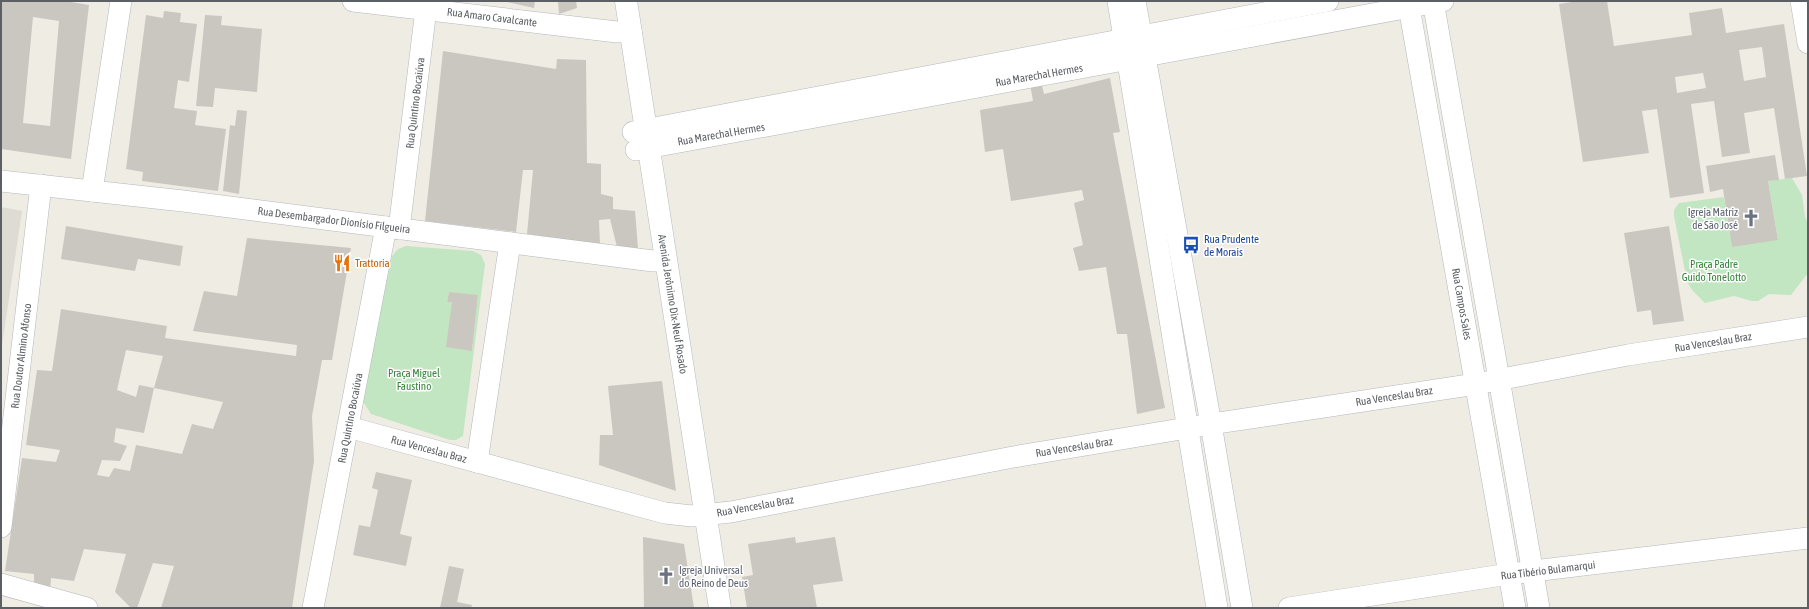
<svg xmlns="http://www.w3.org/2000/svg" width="1809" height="609" viewBox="0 0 1809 609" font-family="'Asap Condensed',sans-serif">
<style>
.education{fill:#dedbd2}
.park{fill:#c1e6c1;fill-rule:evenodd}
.building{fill:#cac7c1;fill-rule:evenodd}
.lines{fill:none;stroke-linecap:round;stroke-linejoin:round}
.street-casing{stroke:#b5b7bb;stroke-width:22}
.secondary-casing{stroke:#b6b9be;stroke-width:23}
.street{stroke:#fff;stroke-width:21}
.secondary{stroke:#fff;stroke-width:22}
.labels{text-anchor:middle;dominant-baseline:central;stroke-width:3;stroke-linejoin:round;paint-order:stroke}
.street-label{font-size:11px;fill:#5c6065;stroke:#fff}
.worship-label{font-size:11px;fill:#5b616d;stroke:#fff;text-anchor:end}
.transit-label{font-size:11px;fill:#164399;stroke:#fff;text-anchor:start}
.food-label{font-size:11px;fill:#c56008;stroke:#fff;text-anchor:start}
.park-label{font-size:11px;fill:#35833a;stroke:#fff}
</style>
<rect width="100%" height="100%" fill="#efece4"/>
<path class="education" d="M 1,207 L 22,211 L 1,352 Z"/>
<g class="park">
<path d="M 1792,178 L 1802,195 L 1805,217 L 1808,223 L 1808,273 L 1791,295 L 1769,294 L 1758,301 L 1752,301 L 1734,296 L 1705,303 L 1692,290 L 1687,281 L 1674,216 L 1674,210 L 1679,203 L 1724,197 L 1732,247 L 1778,239 L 1768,181 Z"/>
<path d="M 406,246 L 473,251 L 481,255 L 485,264 L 463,436 L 456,440 L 450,440 L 371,414 L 362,400 L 392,256 L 398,249 ZM 449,292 L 478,296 L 472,351 L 452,302 L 447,302 Z"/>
</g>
<g class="building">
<path d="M 1,1 L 65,1 L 89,5 L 71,159 L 1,149 ZM 33,17 L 59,21 L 50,126 L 23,123 Z"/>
<path d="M 535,1 L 534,8 L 507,2 L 507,1 Z"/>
<path d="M 558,1 L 576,1 L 577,8 L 559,14 Z"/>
<path d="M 1578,1 L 1607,1 L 1614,46 L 1692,35 L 1689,13 L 1722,8 L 1726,33 L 1784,24 L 1807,176 L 1785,179 L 1774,108 L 1744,113 L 1750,153 L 1722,157 L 1714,101 L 1691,104 L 1704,193 L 1670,198 L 1657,109 L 1642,111 L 1649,153 L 1583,162 L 1559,4 ZM 1762,47 L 1766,77 L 1744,81 L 1739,50 ZM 1703,73 L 1706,88 L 1677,93 L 1675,77 Z"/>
<path d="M 164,11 L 181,13 L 180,22 L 197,24 L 189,82 L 178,80 L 174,108 L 197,111 L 195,125 L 226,129 L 218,191 L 142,181 L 143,172 L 126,169 L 146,15 L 163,18 Z"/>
<path d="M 205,15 L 222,16 L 221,25 L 262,29 L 257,92 L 215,88 L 213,107 L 196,106 Z"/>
<path d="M 443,51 L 556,69 L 557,59 L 586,60 L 587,163 L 601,164 L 601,194 L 613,197 L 613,209 L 635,211 L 638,248 L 617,247 L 610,219 L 599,220 L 600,244 L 527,234 L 533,170 L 523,170 L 516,232 L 425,221 Z"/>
<path d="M 1110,78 L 1120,132 L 1113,133 L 1165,408 L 1137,414 L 1127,334 L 1117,334 L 1106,267 L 1079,271 L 1073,248 L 1083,245 L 1074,203 L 1084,200 L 1082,190 L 1011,201 L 1003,149 L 985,152 L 980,110 L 1033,101 L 1030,84 L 1041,81 L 1044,94 Z"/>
<path d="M 237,110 L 247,111 L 239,194 L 223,191 L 230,125 L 235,126 Z"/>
<path d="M 1775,155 L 1779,180 L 1768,181 L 1778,240 L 1732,247 L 1723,189 L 1710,192 L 1706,166 Z"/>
<path d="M 66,226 L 183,246 L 180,266 L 138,259 L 135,271 L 61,259 Z"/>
<path d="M 1669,226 L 1684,321 L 1653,325 L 1651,310 L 1637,312 L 1624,233 Z"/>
<path d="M 247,238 L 351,248 L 332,360 L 322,360 L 312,416 L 314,461 L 292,608 L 161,608 L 174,566 L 153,563 L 137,608 L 131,608 L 115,592 L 126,554 L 84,549 L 74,581 L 51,578 L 50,590 L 34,588 L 34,574 L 5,571 L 22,458 L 56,462 L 60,450 L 26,445 L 37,370 L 52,371 L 61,309 L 167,326 L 165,338 L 296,356 L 297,345 L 193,331 L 204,291 L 237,296 ZM 126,350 L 163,356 L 154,388 L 223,402 L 213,429 L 192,424 L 182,454 L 136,445 L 130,471 L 114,468 L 109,477 L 97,475 L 102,460 L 120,461 L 127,446 L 114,442 L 116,428 L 144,433 L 154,388 L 139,385 L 136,397 L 117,390 Z"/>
<path d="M 449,292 L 478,295 L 472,351 L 446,347 L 452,302 L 447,302 Z"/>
<path d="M 662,381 L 676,491 L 599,465 L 600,435 L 613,435 L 608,386 Z"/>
<path d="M 376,472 L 412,480 L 400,534 L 412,537 L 406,566 L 353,555 L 359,525 L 370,527 L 378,490 L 372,488 Z"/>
<path d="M 643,537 L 684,544 L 694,608 L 644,608 Z"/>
<path d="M 795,537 L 796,543 L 835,537 L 843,581 L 813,585 L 817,608 L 747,608 L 742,577 L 753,575 L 748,544 Z"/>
<path d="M 449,566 L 464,569 L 457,602 L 472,605 L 471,608 L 440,608 Z"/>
</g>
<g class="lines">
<g class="street-casing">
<g id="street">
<path d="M 353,1 L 617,32 L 631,31"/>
<path d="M 1118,1 L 1217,608"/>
<path d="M 1135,1 L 1211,424 L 1242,608"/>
<path d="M 1408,1 L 1515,608"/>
<path d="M 1433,1 L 1539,608"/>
<path d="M 1801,1 L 1808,43"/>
<path d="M 633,132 L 1328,1"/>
<path d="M 636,150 L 1443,1"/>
<path d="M 1,181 L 183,201 L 653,261 L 666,261"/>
<path d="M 92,191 L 121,1"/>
<path d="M 399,229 L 427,1"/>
<path d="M 348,427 L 665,513 L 692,516 L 731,512 L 1013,457 L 1211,424 L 1476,384 L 1628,355 L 1808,327"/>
<path d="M 477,462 L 510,243"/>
<path d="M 1,527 L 41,185"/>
<path d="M 1,584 L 87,608"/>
<path d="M 313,608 L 386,227"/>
<path d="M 1289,608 L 1509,574 L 1808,538"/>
</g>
</g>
<g class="secondary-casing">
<path id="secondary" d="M 626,1 L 720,608"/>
</g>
<use href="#street" class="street"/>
<use href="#secondary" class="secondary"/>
</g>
<defs>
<g id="church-bare" transform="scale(1.38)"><path d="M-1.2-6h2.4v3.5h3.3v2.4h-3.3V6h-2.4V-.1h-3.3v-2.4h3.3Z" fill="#6b7280" stroke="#fff" stroke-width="2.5" paint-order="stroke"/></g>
<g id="bus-bare" transform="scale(1.38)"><path d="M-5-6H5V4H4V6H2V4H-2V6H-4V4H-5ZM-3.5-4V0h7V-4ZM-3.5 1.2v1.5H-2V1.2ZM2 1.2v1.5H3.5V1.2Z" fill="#1a4fb4" stroke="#fff" stroke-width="2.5" paint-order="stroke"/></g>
<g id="restaurant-bare" transform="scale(1.38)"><path d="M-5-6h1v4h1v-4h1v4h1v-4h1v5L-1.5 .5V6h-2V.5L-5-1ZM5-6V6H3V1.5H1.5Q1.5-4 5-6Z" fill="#e8710a" stroke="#fff" stroke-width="2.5" paint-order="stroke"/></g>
</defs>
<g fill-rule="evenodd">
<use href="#church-bare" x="1751" y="218"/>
<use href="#bus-bare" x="1191" y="245"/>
<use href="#restaurant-bare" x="342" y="263"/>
<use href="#church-bare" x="666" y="576"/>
</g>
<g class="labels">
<g class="street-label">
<text transform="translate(492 17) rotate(7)">Rua Amaro Cavalcante</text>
<text transform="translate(1039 75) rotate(-10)">Rua Marechal Hermes</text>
<text transform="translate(415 103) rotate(-83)">Rua Quintino Bocaiúva</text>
<text transform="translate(721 134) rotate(-10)">Rua Marechal Hermes</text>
<text transform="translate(334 220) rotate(7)">Rua Desembargador Dionísio Filgueira</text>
<text transform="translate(673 304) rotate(81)">Avenida Jerônimo Dix-Neuf Rosado</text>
<text transform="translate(1462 304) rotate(80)">Rua Campos Sales</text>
<text transform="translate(1713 342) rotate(-9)">Rua Venceslau Braz</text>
<text transform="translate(21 356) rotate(-83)">Rua Doutor Almino Afonso</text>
<text transform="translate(1394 396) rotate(-9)">Rua Venceslau Braz</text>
<text transform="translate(350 418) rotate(-79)">Rua Quintino Bocaiúva</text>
<text transform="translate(1074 447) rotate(-9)">Rua Venceslau Braz</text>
<text transform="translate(429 449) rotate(15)">Rua Venceslau Braz</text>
<text transform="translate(755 506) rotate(-10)">Rua Venceslau Braz</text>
<text transform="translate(1548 570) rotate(-7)">Rua Tibério Bulamarqui</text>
</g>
<g class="worship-label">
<text x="1738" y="212">Igreja Matriz<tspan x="1738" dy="13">de São José</tspan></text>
<text x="679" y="570" text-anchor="start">Igreja Universal<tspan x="679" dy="13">do Reino de Deus</tspan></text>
</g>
<g class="transit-label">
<text x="1204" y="239">Rua Prudente<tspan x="1204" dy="13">de Morais</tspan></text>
</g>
<g class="food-label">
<text x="355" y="263">Trattoria</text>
</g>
<g class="park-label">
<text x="1714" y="264">Praça Padre<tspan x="1714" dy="13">Guido Tonelotto</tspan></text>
<text x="414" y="373">Praça Miguel<tspan x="414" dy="13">Faustino</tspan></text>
</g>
</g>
<rect width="1809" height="609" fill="none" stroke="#5c6065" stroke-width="4"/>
</svg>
